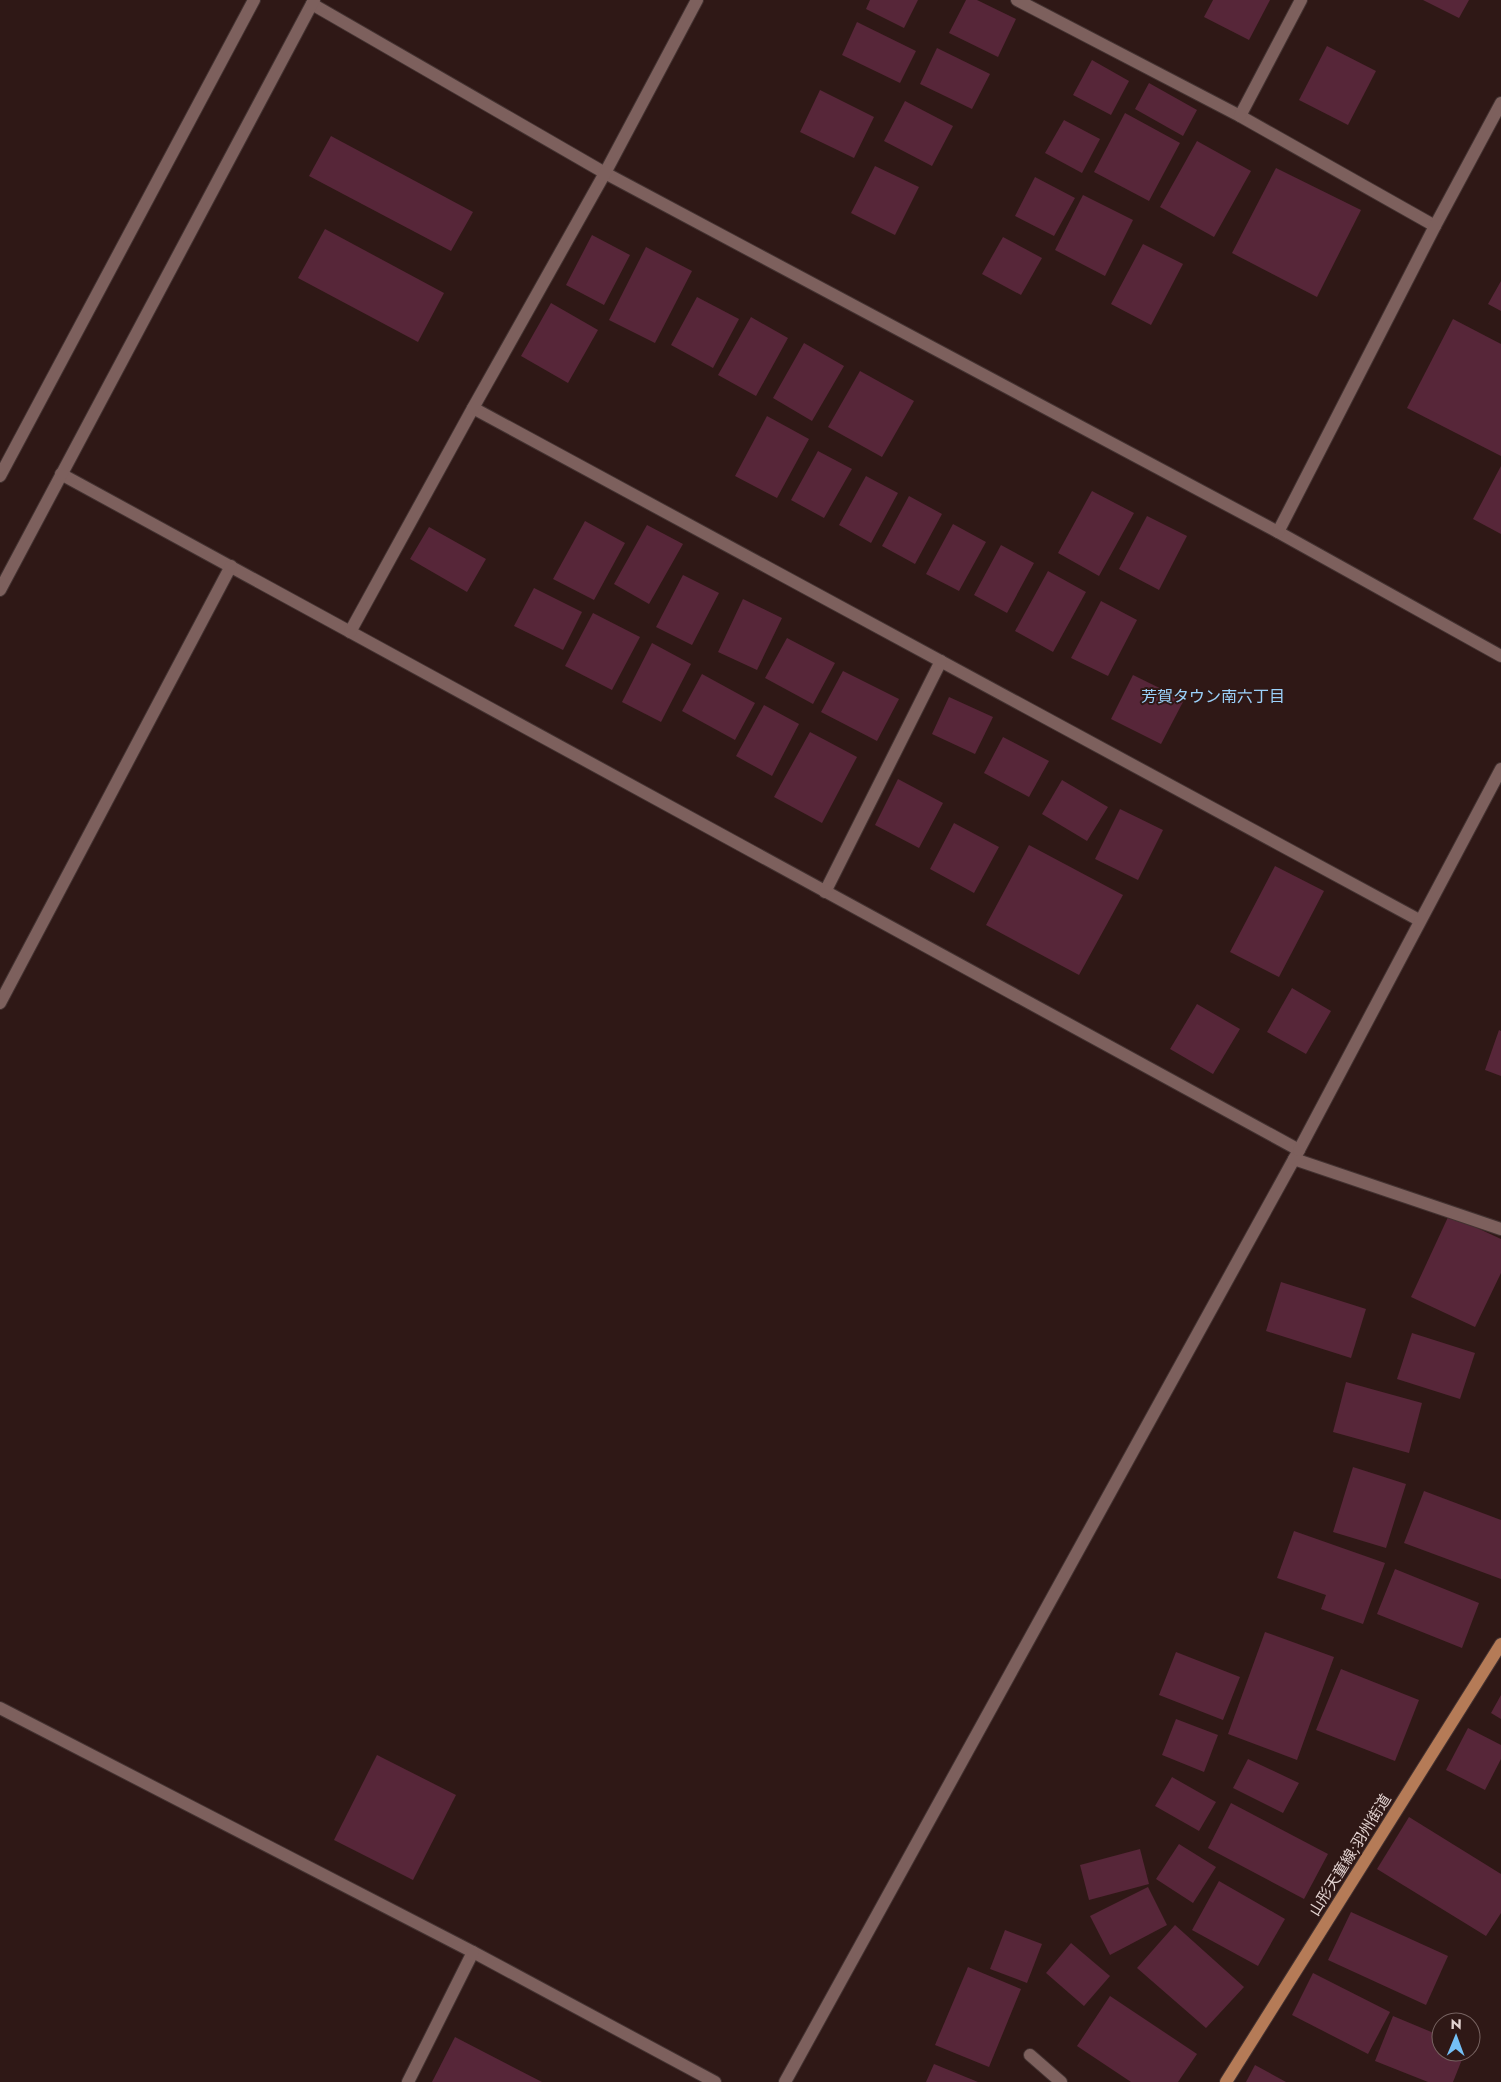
<svg xmlns="http://www.w3.org/2000/svg" width="1501" height="2082" viewBox="0 0 1501 2082" font-family="Jost,'Noto Sans JP',sans-serif">
<style>
.building{fill:#572639}
.lines{fill:none;stroke-linecap:round;stroke-linejoin:round}
.service-casing{stroke:#433231;stroke-width:14}
.minor-casing{stroke:#433231;stroke-width:14}
.tertiary-casing{stroke:#433231;stroke-width:14}
.primary-casing{stroke:#433231;stroke-width:14}
.service{stroke:#7d605d;stroke-width:12}
.minor{stroke:#7d605d;stroke-width:12}
.tertiary{stroke:#7d605d;stroke-width:12}
.primary{stroke:#b57b57;stroke-width:12}
.labels{text-anchor:middle;dominant-baseline:central;stroke-width:4;stroke-linejoin:round;paint-order:stroke}
.street-label{font-size:15px;fill:#e4d4d2;stroke:#2f1816}
.neighbourhood-label{font-size:16px;fill:#9bd1fa;stroke:#2f1816}
</style>
<rect width="100%" height="100%" fill="#2f1816"/>
<g class="building">
<path d="M 870,0 L 918,0 L 904,28 L 866,9 Z"/>
<path d="M 966,0 L 977,0 L 1016,19 L 998,57 L 949,33 Z"/>
<path d="M 1213,0 L 1270,0 L 1249,40 L 1204,17 Z"/>
<path d="M 1423,0 L 1469,0 L 1459,18 Z"/>
<path d="M 857,22 L 916,51 L 900,83 L 842,55 Z"/>
<path d="M 1327,46 L 1376,71 L 1348,125 L 1299,100 Z"/>
<path d="M 937,48 L 990,74 L 972,109 L 920,84 Z"/>
<path d="M 1092,60 L 1129,81 L 1111,115 L 1073,95 Z"/>
<path d="M 1149,83 L 1197,110 L 1183,136 L 1135,109 Z"/>
<path d="M 820,90 L 874,117 L 854,158 L 800,132 Z"/>
<path d="M 905,101 L 953,126 L 932,166 L 884,141 Z"/>
<path d="M 1125,113 L 1180,143 L 1149,201 L 1094,172 Z"/>
<path d="M 1064,120 L 1100,139 L 1082,173 L 1045,153 Z"/>
<path d="M 331,136 L 473,212 L 451,251 L 309,176 Z"/>
<path d="M 1197,141 L 1251,171 L 1214,237 L 1160,207 Z"/>
<path d="M 875,166 L 919,187 L 895,235 L 851,213 Z"/>
<path d="M 1276,168 L 1361,210 L 1317,297 L 1232,253 Z"/>
<path d="M 1035,177 L 1075,198 L 1054,236 L 1015,216 Z"/>
<path d="M 1083,195 L 1133,220 L 1105,276 L 1055,250 Z"/>
<path d="M 325,229 L 444,293 L 418,342 L 298,278 Z"/>
<path d="M 592,235 L 630,255 L 604,305 L 566,285 Z"/>
<path d="M 1003,237 L 1042,258 L 1021,295 L 982,274 Z"/>
<path d="M 1143,244 L 1183,264 L 1151,325 L 1111,304 Z"/>
<path d="M 646,247 L 692,271 L 655,343 L 609,320 Z"/>
<path d="M 1501,281 L 1501,311 L 1488,304 Z"/>
<path d="M 697,297 L 739,319 L 713,368 L 671,345 Z"/>
<path d="M 551,303 L 598,330 L 568,383 L 521,356 Z"/>
<path d="M 751,317 L 788,338 L 756,396 L 718,375 Z"/>
<path d="M 1453,319 L 1501,344 L 1501,456 L 1407,408 Z"/>
<path d="M 804,343 L 844,366 L 812,421 L 773,398 Z"/>
<path d="M 860,371 L 914,401 L 882,457 L 828,427 Z"/>
<path d="M 767,416 L 809,439 L 777,498 L 735,476 Z"/>
<path d="M 818,451 L 852,469 L 824,518 L 791,500 Z"/>
<path d="M 1501,466 L 1501,534 L 1473,519 Z"/>
<path d="M 866,476 L 898,493 L 871,543 L 839,525 Z"/>
<path d="M 1092,491 L 1134,513 L 1099,576 L 1058,553 Z"/>
<path d="M 909,496 L 942,514 L 915,564 L 882,546 Z"/>
<path d="M 1147,516 L 1187,536 L 1159,590 L 1119,569 Z"/>
<path d="M 585,521 L 625,543 L 594,600 L 553,579 Z"/>
<path d="M 953,524 L 986,542 L 959,591 L 926,574 Z"/>
<path d="M 647,525 L 683,544 L 649,604 L 614,584 Z"/>
<path d="M 429,527 L 486,559 L 467,592 L 410,559 Z"/>
<path d="M 1001,545 L 1034,563 L 1007,613 L 974,595 Z"/>
<path d="M 1048,571 L 1086,592 L 1053,652 L 1015,631 Z"/>
<path d="M 683,575 L 719,593 L 692,645 L 656,627 Z"/>
<path d="M 534,588 L 582,612 L 563,650 L 514,626 Z"/>
<path d="M 743,599 L 782,618 L 757,670 L 718,652 Z"/>
<path d="M 1101,601 L 1137,620 L 1108,676 L 1071,658 Z"/>
<path d="M 593,613 L 640,637 L 612,690 L 565,666 Z"/>
<path d="M 787,638 L 835,663 L 813,704 L 765,678 Z"/>
<path d="M 652,643 L 691,664 L 661,722 L 622,702 Z"/>
<path d="M 843,671 L 899,699 L 877,741 L 821,712 Z"/>
<path d="M 702,674 L 755,703 L 735,740 L 682,711 Z"/>
<path d="M 1133,675 L 1184,700 L 1161,744 L 1111,719 Z"/>
<path d="M 949,697 L 993,717 L 975,754 L 932,734 Z"/>
<path d="M 764,705 L 799,724 L 772,776 L 736,756 Z"/>
<path d="M 810,732 L 857,757 L 822,823 L 774,797 Z"/>
<path d="M 1003,737 L 1049,761 L 1029,797 L 984,773 Z"/>
<path d="M 898,779 L 943,803 L 919,848 L 875,825 Z"/>
<path d="M 1062,780 L 1108,807 L 1087,841 L 1042,814 Z"/>
<path d="M 1120,809 L 1163,830 L 1138,880 L 1095,859 Z"/>
<path d="M 954,823 L 999,847 L 974,893 L 930,869 Z"/>
<path d="M 1029,845 L 1123,895 L 1079,975 L 986,925 Z"/>
<path d="M 1275,866 L 1324,891 L 1279,977 L 1230,952 Z"/>
<path d="M 1292,988 L 1331,1011 L 1306,1054 L 1267,1032 Z"/>
<path d="M 1197,1004 L 1240,1029 L 1213,1074 L 1170,1049 Z"/>
<path d="M 1499,1030 L 1501,1031 L 1501,1076 L 1485,1070 Z"/>
<path d="M 1449,1215 L 1501,1239 L 1501,1273 L 1475,1327 L 1411,1297 Z"/>
<path d="M 1281,1282 L 1366,1309 L 1351,1358 L 1266,1331 Z"/>
<path d="M 1412,1333 L 1475,1353 L 1460,1399 L 1397,1379 Z"/>
<path d="M 1346,1382 L 1422,1403 L 1409,1453 L 1333,1432 Z"/>
<path d="M 1353,1467 L 1406,1484 L 1386,1548 L 1333,1532 Z"/>
<path d="M 1424,1491 L 1501,1520 L 1501,1579 L 1404,1543 Z"/>
<path d="M 1294,1531 L 1385,1563 L 1363,1624 L 1321,1609 L 1326,1595 L 1277,1578 Z"/>
<path d="M 1395,1569 L 1479,1603 L 1462,1648 L 1377,1614 Z"/>
<path d="M 1265,1632 L 1334,1657 L 1297,1760 L 1228,1734 Z"/>
<path d="M 1176,1652 L 1240,1677 L 1223,1720 L 1159,1695 Z"/>
<path d="M 1341,1669 L 1419,1700 L 1395,1761 L 1316,1730 Z"/>
<path d="M 1501,1695 L 1501,1719 L 1491,1713 Z"/>
<path d="M 1176,1719 L 1218,1735 L 1204,1772 L 1162,1755 Z"/>
<path d="M 1468,1728 L 1501,1745 L 1501,1759 L 1485,1790 L 1446,1770 Z"/>
<path d="M 377,1755 L 456,1795 L 413,1880 L 334,1840 Z"/>
<path d="M 1248,1759 L 1299,1783 L 1283,1813 L 1233,1788 Z"/>
<path d="M 1172,1777 L 1216,1802 L 1199,1831 L 1155,1806 Z"/>
<path d="M 1231,1803 L 1328,1854 L 1304,1899 L 1208,1848 Z"/>
<path d="M 1409,1817 L 1501,1874 L 1501,1913 L 1486,1936 L 1377,1869 Z"/>
<path d="M 1179,1844 L 1216,1867 L 1193,1903 L 1156,1879 Z"/>
<path d="M 1140,1849 L 1149,1884 L 1089,1900 L 1080,1865 Z"/>
<path d="M 1219,1881 L 1285,1919 L 1258,1966 L 1192,1930 Z"/>
<path d="M 1148,1887 L 1167,1925 L 1110,1955 L 1090,1916 Z"/>
<path d="M 1351,1912 L 1448,1956 L 1426,2005 L 1328,1960 Z"/>
<path d="M 1175,1925 L 1244,1987 L 1206,2028 L 1137,1968 Z"/>
<path d="M 1005,1930 L 1042,1944 L 1027,1983 L 990,1969 Z"/>
<path d="M 1071,1943 L 1110,1976 L 1084,2006 L 1046,1973 Z"/>
<path d="M 968,1967 L 1021,1989 L 989,2067 L 935,2045 Z"/>
<path d="M 1313,1973 L 1390,2012 L 1368,2054 L 1292,2015 Z"/>
<path d="M 1110,1996 L 1197,2054 L 1178,2082 L 1131,2082 L 1077,2046 Z"/>
<path d="M 1393,2016 L 1441,2036 L 1441,2052 L 1465,2052 L 1453,2082 L 1428,2082 L 1375,2061 Z"/>
<path d="M 455,2037 L 542,2082 L 432,2082 Z"/>
<path d="M 934,2064 L 978,2082 L 926,2082 Z"/>
<path d="M 1255,2065 L 1286,2082 L 1246,2082 Z"/>
</g>
<g class="lines">
<g class="service-casing">
<g id="service">
<path d="M 1017,0 L 1240,116 L 1435,226"/>
<path d="M 1240,116 L 1301,0"/>
<path d="M 473,408 L 1419,920"/>
<path d="M 61,474 L 1299,1150 L 785,2082"/>
<path d="M 825,892 L 941,661"/>
<path d="M 0,1003 L 231,566"/>
<path d="M 1294,1159 L 1501,1229"/>
<path d="M 0,1708 L 473,1952 L 715,2082"/>
<path d="M 1030,2055 L 1061,2082"/>
<path d="M 408,2082 L 473,1952"/>
</g>
</g>
<g class="minor-casing">
<g id="minor">
<path d="M 312,4 L 605,173 L 1278,532 L 1501,656"/>
<path d="M 1278,532 L 1435,226 L 1501,103"/>
<path d="M 350,632 L 473,408 L 605,173 L 697,0"/>
<path d="M 1299,1150 L 1501,769"/>
</g>
</g>
<g class="tertiary-casing">
<g id="tertiary">
<path d="M 0,476 L 254,0"/>
<path d="M 0,590 L 314,0"/>
</g>
</g>
<g class="primary-casing">
<path id="primary" d="M 1226,2082 L 1501,1644"/>
</g>
<use href="#service" class="service"/>
<use href="#minor" class="minor"/>
<use href="#tertiary" class="tertiary"/>
<use href="#primary" class="primary"/>
</g>
<g class="labels">
<g class="street-label">
<text transform="translate(1350 1855) rotate(-58)">山形天童線;羽州街道</text>
</g>
<g class="neighbourhood-label">
<text x="1213" y="696">芳賀タウン南六丁目</text>
</g>
</g>
<g transform="translate(1456 2037) rotate(1)"><circle r="24" fill="#2f1816" stroke="#776361"/>
<path d="M0-4L9 19L0 12L-9 19Z" fill="#74c0f6"/>
<text y="-8" font-size="14" font-weight="bold" text-anchor="middle" fill="#e4d4d2">N</text>
</g>
</svg>
